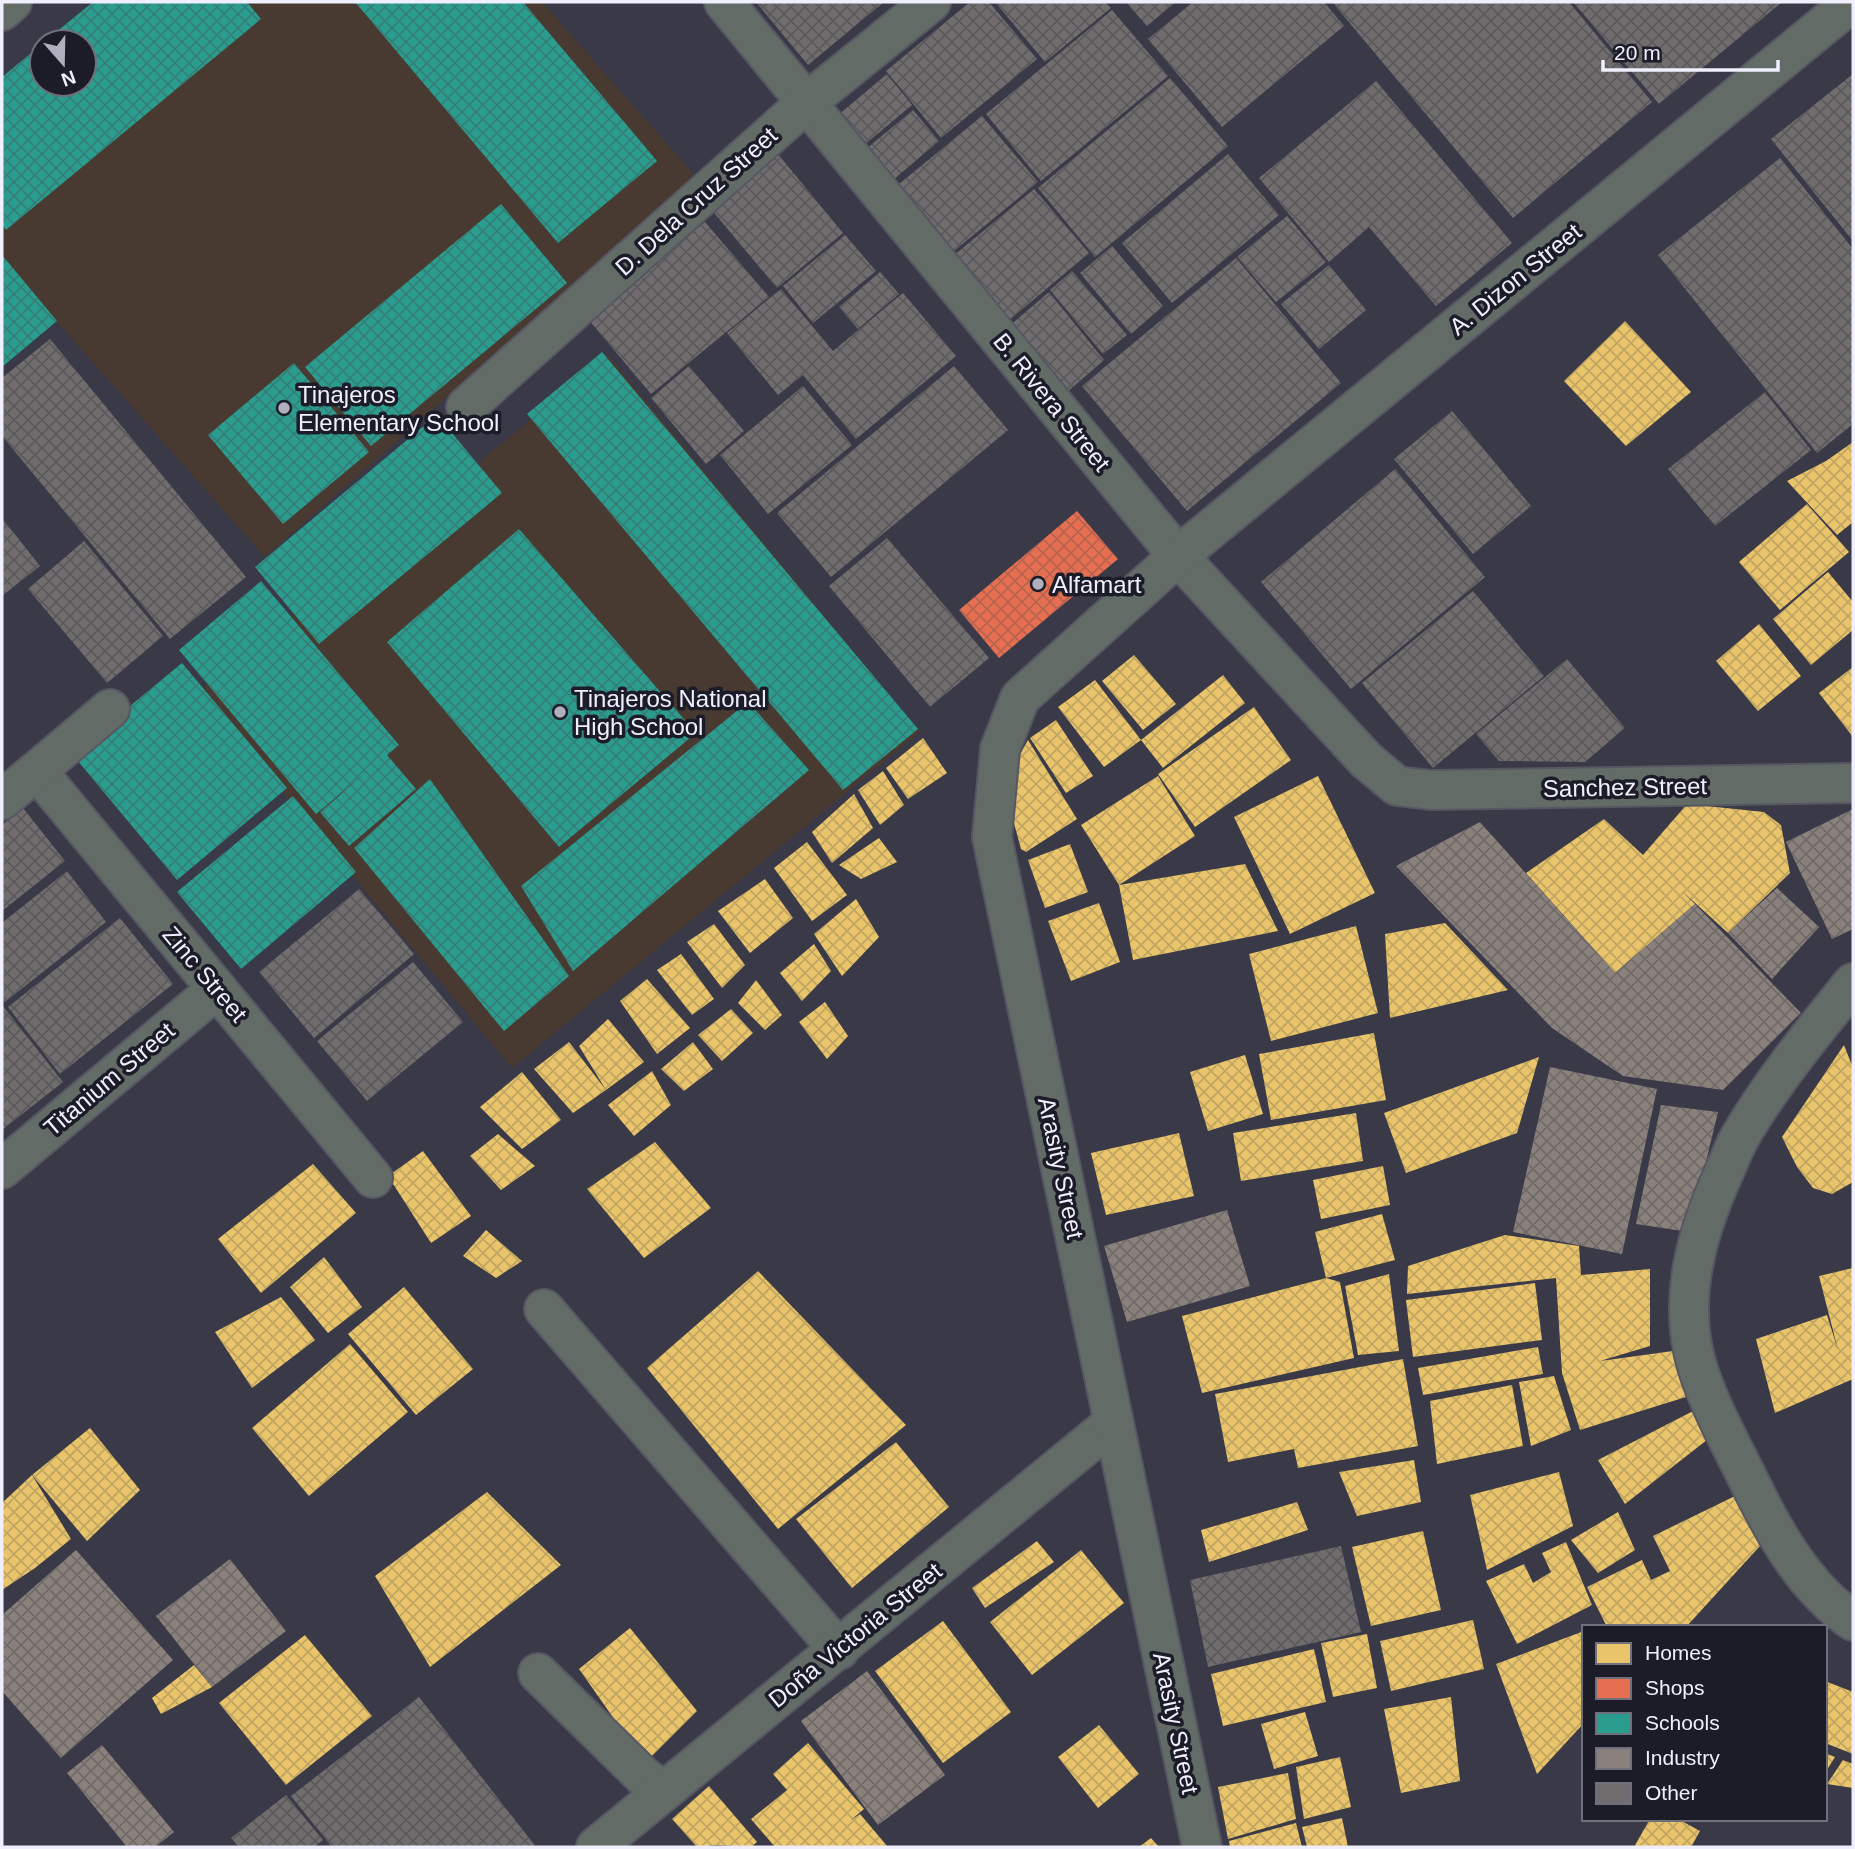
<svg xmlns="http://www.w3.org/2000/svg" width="1855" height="1849" viewBox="0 0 1855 1849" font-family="Helvetica,sans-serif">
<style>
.education{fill:#483a31}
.homes{fill:url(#homes-cross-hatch)}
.shops{fill:url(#shops-cross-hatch)}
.schools{fill:url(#schools-cross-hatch)}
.industry{fill:url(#industry-cross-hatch)}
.building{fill:url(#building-cross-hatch)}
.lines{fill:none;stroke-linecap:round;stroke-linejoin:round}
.minor-casing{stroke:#575763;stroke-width:42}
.minor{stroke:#636b67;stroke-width:38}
.poi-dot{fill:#afafbd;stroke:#1c1c28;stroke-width:2.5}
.labels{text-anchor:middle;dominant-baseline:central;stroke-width:7;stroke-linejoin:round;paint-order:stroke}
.street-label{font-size:24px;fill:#efeffd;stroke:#1c1c28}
.poi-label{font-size:24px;fill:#efeffd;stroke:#1c1c28;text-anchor:start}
</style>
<defs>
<pattern id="homes-cross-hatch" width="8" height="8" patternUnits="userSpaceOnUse" patternTransform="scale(1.75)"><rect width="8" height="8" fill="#e9c46a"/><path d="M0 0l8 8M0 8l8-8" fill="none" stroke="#c1a562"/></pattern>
<pattern id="shops-cross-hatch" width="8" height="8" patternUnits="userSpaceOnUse" patternTransform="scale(1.75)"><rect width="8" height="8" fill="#e76f51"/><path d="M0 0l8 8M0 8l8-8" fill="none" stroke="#b76350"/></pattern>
<pattern id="schools-cross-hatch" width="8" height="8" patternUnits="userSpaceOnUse" patternTransform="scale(1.75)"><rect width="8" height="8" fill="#2a9d8f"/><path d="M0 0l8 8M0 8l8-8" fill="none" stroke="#347f78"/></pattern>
<pattern id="industry-cross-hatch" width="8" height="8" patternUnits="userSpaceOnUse" patternTransform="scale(1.75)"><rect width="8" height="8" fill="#8a817c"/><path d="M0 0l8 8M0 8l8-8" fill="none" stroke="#706a69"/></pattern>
<pattern id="building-cross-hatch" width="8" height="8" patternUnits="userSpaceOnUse" patternTransform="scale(1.75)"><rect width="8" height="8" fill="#716d6e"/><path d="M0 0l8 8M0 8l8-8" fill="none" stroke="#5a595b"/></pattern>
</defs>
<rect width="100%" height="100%" fill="#393947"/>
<g class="education">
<path d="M 120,2 L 542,2 L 697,178 L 265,557 L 2,260 L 2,106 L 42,71 L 42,84 L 84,84 L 84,42 L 75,42 Z"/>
<path d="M 609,356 L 920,732 L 512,1068 L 199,691 Z"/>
</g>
<g class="homes">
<path d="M 1625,321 L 1691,392 L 1626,446 L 1564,381 Z"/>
<path d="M 1853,442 L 1853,522 L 1837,535 L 1787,481 L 1826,461 Z"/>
<path d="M 1807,504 L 1849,552 L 1780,610 L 1739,562 Z"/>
<path d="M 1828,572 L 1853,602 L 1853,630 L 1811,665 L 1773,619 Z"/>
<path d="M 1759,624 L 1801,676 L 1758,711 L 1716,661 Z"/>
<path d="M 1134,655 L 1176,704 L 1143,730 L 1102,681 Z"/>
<path d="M 1853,667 L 1853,737 L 1819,693 Z"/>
<path d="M 1223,675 L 1245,703 L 1163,768 L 1141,740 Z"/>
<path d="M 1095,680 L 1141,740 L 1104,767 L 1058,707 Z"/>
<path d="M 1254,707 L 1291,760 L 1195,827 L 1158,774 Z"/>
<path d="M 1056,720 L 1093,776 L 1066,793 L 1030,738 Z"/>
<path d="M 923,738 L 947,773 L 908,799 L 886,768 Z"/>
<path d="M 1028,740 L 1077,819 L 1026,852 L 1021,849 L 1010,809 L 1013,767 Z"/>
<path d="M 883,771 L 904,805 L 880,825 L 858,790 Z"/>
<path d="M 1158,776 L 1195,836 L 1119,885 L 1245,864 L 1278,931 L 1133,960 L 1119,885 L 1081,825 Z"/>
<path d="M 1318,776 L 1375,893 L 1290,934 L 1234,817 Z"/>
<path d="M 854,794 L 873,828 L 832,863 L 812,832 Z"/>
<path d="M 1687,804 L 1764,812 L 1781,825 L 1790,873 L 1728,933 L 1682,891 L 1695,904 L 1615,973 L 1526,873 L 1604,819 L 1643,855 Z"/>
<path d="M 879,838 L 897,862 L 861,879 L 839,865 Z"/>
<path d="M 807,842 L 847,895 L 812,921 L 774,868 Z"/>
<path d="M 1070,844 L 1088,892 L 1045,908 L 1028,860 Z"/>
<path d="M 765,879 L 793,918 L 750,953 L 718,911 Z"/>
<path d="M 856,899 L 879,937 L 842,976 L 814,934 Z"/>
<path d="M 1099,903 L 1120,962 L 1071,981 L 1048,921 Z"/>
<path d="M 1445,923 L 1508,990 L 1390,1018 L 1385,934 Z"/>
<path d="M 714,924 L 745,965 L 722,988 L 687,942 Z"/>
<path d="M 1356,926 L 1378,1013 L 1271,1041 L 1249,954 Z"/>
<path d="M 814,944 L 831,971 L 802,1001 L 780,973 Z"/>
<path d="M 681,954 L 714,999 L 692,1015 L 657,970 Z"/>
<path d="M 647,979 L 690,1028 L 657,1054 L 620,1001 Z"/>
<path d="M 756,980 L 782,1015 L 765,1030 L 738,1003 Z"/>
<path d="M 825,1002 L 848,1036 L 827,1059 L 799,1022 Z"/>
<path d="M 731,1009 L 753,1033 L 722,1061 L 698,1035 Z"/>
<path d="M 608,1019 L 644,1062 L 606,1090 L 573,1113 L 534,1069 L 569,1042 L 606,1090 L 579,1046 Z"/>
<path d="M 1374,1033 L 1386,1100 L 1271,1120 L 1259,1054 Z"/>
<path d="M 693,1042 L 713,1069 L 684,1091 L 661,1069 Z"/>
<path d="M 1844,1045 L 1853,1068 L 1853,1182 L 1832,1194 L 1813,1188 L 1797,1167 L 1782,1137 Z"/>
<path d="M 1245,1055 L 1263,1114 L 1208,1131 L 1190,1072 Z"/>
<path d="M 1539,1057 L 1517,1133 L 1406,1173 L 1384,1113 Z"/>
<path d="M 652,1071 L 671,1105 L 634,1136 L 608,1105 Z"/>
<path d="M 522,1072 L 561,1120 L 522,1149 L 480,1107 Z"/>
<path d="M 1356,1113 L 1363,1161 L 1241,1181 L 1233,1133 Z"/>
<path d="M 1179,1133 L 1194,1196 L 1106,1215 L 1091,1153 Z"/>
<path d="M 498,1134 L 535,1166 L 501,1190 L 470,1156 Z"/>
<path d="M 655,1142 L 711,1208 L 644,1258 L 587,1189 Z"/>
<path d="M 423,1151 L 471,1216 L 431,1243 L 388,1176 Z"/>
<path d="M 313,1164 L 356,1213 L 261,1293 L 218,1239 Z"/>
<path d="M 1383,1166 L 1390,1205 L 1321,1219 L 1313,1180 Z"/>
<path d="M 1382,1214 L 1395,1260 L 1326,1278 L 1315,1232 Z"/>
<path d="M 486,1230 L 522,1261 L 496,1278 L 463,1256 Z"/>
<path d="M 1505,1235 L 1579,1246 L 1581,1275 L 1650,1269 L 1650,1346 L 1600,1361 L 1673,1351 L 1686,1397 L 1580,1430 L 1562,1373 L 1556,1278 L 1407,1294 L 1408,1266 Z"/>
<path d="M 324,1257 L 362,1307 L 328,1333 L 290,1287 Z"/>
<path d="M 1853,1268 L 1853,1379 L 1775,1413 L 1756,1339 L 1827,1315 L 1838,1350 L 1819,1276 Z"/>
<path d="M 758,1271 L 906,1425 L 778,1529 L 647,1368 Z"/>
<path d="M 1389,1274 L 1399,1351 L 1358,1355 L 1345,1286 Z"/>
<path d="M 1326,1278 L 1340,1282 L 1354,1358 L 1202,1393 L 1182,1316 Z"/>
<path d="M 1535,1283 L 1542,1340 L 1413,1357 L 1406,1300 Z"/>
<path d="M 404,1287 L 473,1369 L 416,1415 L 348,1334 Z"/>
<path d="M 281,1297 L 315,1340 L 252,1388 L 215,1332 Z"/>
<path d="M 350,1344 L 408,1412 L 309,1496 L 252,1428 Z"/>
<path d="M 1538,1347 L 1543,1374 L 1423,1395 L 1418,1368 Z"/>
<path d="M 1403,1359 L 1418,1446 L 1298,1468 L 1294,1449 L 1228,1462 L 1215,1394 Z"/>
<path d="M 1554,1376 L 1571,1430 L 1531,1446 L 1519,1382 Z"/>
<path d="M 1512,1385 L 1523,1446 L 1437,1464 L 1430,1401 Z"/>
<path d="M 1697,1409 L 1712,1436 L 1625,1504 L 1598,1460 Z"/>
<path d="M 90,1428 L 140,1490 L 87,1541 L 32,1475 Z"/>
<path d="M 896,1442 L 949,1507 L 852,1588 L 796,1519 Z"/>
<path d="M 1414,1460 L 1421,1502 L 1357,1516 L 1339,1472 Z"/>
<path d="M 1559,1472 L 1573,1526 L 1487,1570 L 1470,1495 Z"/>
<path d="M 32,1475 L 71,1539 L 35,1568 L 2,1590 L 2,1503 Z"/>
<path d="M 487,1492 L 561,1565 L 430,1667 L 375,1576 Z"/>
<path d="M 1735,1496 L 1760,1546 L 1686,1627 L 1607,1627 L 1587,1587 L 1642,1560 L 1651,1580 L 1670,1571 L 1653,1536 Z"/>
<path d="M 1297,1502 L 1308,1530 L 1209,1562 L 1201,1530 Z"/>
<path d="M 1618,1512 L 1635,1550 L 1598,1573 L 1571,1540 Z"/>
<path d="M 1423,1531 L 1441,1610 L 1371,1626 L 1352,1547 Z"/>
<path d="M 1037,1541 L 1054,1562 L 985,1608 L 972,1588 Z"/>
<path d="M 1566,1542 L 1592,1605 L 1517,1644 L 1486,1581 L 1524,1564 L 1533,1583 L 1551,1572 L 1542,1553 Z"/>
<path d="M 1081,1550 L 1124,1603 L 1032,1675 L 990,1622 Z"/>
<path d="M 1473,1620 L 1484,1669 L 1391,1691 L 1380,1641 Z"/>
<path d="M 943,1621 L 1011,1712 L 943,1763 L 875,1671 Z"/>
<path d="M 630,1628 L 697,1711 L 645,1763 L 579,1669 Z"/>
<path d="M 1584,1631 L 1584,1723 L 1537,1774 L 1496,1664 Z"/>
<path d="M 1367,1634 L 1377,1688 L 1333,1697 L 1321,1643 Z"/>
<path d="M 305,1635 L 372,1716 L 286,1785 L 219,1703 Z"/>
<path d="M 1314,1649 L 1326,1702 L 1223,1726 L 1211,1674 Z"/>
<path d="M 194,1665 L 212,1687 L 161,1714 L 152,1698 Z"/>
<path d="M 1825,1681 L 1853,1692 L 1853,1754 L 1825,1743 Z"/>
<path d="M 1451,1697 L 1460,1781 L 1401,1793 L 1384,1709 Z"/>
<path d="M 1305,1712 L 1318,1756 L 1274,1769 L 1261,1724 Z"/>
<path d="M 1099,1725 L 1139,1774 L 1098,1808 L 1058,1757 Z"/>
<path d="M 808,1743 L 864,1809 L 851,1820 L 860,1814 L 888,1847 L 775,1847 L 751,1819 L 787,1790 L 773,1774 Z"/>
<path d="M 1825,1753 L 1835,1757 L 1825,1773 Z"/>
<path d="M 1340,1757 L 1351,1807 L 1304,1819 L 1296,1767 Z"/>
<path d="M 1843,1760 L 1853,1764 L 1853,1788 L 1827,1784 Z"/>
<path d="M 1288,1773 L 1296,1819 L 1228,1839 L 1218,1787 Z"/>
<path d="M 709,1786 L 757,1842 L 751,1847 L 716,1845 L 697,1847 L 672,1819 Z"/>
<path d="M 1342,1818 L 1348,1847 L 1307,1847 L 1302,1827 Z"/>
<path d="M 1650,1819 L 1678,1819 L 1700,1831 L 1691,1847 L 1634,1847 Z"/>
<path d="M 1296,1823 L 1302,1847 L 1230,1847 L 1229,1841 Z"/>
<path d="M 1151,1838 L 1159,1847 L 1139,1847 Z"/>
</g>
<path class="shops" d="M 1077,511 L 1118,559 L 999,658 L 959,610 Z"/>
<g class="schools">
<path d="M 93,2 L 247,2 L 261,19 L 6,230 L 2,225 L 2,77 L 42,44 L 42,84 L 84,84 L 84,42 L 44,42 Z"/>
<path d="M 355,2 L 523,2 L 657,161 L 558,243 Z"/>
<path d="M 501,204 L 567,283 L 371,446 L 305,367 Z"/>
<path d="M 2,255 L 57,321 L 2,367 Z"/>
<path d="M 602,352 L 918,729 L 843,790 L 527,414 Z"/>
<path d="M 294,363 L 369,452 L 283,524 L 208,435 Z"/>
<path d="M 437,415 L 502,493 L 319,644 L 255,567 Z"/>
<path d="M 519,529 L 696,733 L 559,847 L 387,642 Z"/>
<path d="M 261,581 L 399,745 L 387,755 L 416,789 L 349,846 L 320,812 L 370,769 L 316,814 L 179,650 Z"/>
<path d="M 182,663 L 287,788 L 177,880 L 72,754 Z"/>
<path d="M 748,702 L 809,770 L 573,971 L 521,886 Z"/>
<path d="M 430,779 L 569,976 L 504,1031 L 354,848 Z"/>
<path d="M 293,796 L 356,872 L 241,969 L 177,892 Z"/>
</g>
<g class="industry">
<path d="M 1853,809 L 1853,929 L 1832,939 L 1786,842 Z"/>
<path d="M 1480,822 L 1615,973 L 1695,904 L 1801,1013 L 1723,1090 L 1623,1076 L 1552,1028 L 1396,866 Z"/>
<path d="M 1777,888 L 1819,927 L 1772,979 L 1728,933 Z"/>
<path d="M 1550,1067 L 1657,1089 L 1622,1254 L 1513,1232 Z"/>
<path d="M 1661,1105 L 1718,1112 L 1689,1232 L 1636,1224 Z"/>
<path d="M 1227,1210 L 1250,1286 L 1127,1322 L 1104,1246 Z"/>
<path d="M 76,1550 L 173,1660 L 61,1758 L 2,1691 L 2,1615 Z"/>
<path d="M 230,1559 L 286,1631 L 212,1687 L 156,1616 Z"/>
<path d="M 867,1671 L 945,1775 L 878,1825 L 801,1721 Z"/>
<path d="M 102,1745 L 174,1832 L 155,1847 L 127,1847 L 67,1773 Z"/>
</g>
<g class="building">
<path d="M 756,2 L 884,2 L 808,65 Z"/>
<path d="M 970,2 L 989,2 L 1037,59 L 941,138 L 886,71 Z"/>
<path d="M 995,2 L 1105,2 L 1111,8 L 1045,62 Z"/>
<path d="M 1126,2 L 1176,2 L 1147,26 Z"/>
<path d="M 1193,2 L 1324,2 L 1344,26 L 1222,127 L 1148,39 Z"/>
<path d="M 1332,2 L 1569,2 L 1652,102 L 1513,218 Z"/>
<path d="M 1573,2 L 1782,2 L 1659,104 Z"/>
<path d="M 1112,10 L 1168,76 L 1041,181 L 986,114 Z"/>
<path d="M 887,74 L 912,105 L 863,146 L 837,116 Z"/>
<path d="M 1853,74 L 1853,241 L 1771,139 Z"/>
<path d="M 1170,78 L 1228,146 L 1095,257 L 1038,188 Z"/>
<path d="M 1376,81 L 1512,243 L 1436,306 L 1369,227 L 1329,262 L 1259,178 Z"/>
<path d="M 913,110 L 939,141 L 893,180 L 866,149 Z"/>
<path d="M 982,116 L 1038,182 L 954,251 L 899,184 Z"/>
<path d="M 777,153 L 843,233 L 777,288 L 710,208 Z"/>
<path d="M 1228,154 L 1279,215 L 1172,303 L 1122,243 Z"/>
<path d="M 1780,158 L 1853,249 L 1853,424 L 1817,453 L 1658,255 Z"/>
<path d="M 1034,189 L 1089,253 L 1007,322 L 953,256 Z"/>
<path d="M 1287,216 L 1326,262 L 1276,302 L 1237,257 Z"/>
<path d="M 705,222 L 769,297 L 651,394 L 588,319 Z"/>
<path d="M 845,235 L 876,271 L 813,323 L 783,286 Z"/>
<path d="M 1112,246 L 1163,306 L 1131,334 L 1080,273 Z"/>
<path d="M 1236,258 L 1341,383 L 1187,511 L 1082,386 Z"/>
<path d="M 1329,265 L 1366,310 L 1319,349 L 1281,304 Z"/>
<path d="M 1072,271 L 1127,335 L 1103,354 L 1050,290 Z"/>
<path d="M 880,272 L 899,294 L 858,329 L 839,307 Z"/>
<path d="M 781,289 L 833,351 L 903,293 L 956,356 L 856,439 L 803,375 L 778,395 L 727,333 Z"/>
<path d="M 1049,292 L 1104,360 L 1065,394 L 1008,327 Z"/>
<path d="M 50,339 L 246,577 L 170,639 L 2,436 L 2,378 Z"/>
<path d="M 689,366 L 744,431 L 706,464 L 651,398 Z"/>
<path d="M 954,366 L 1008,430 L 831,577 L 777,513 Z"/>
<path d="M 803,386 L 852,445 L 768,514 L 720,455 Z"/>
<path d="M 1765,392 L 1811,450 L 1715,526 L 1668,469 Z"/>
<path d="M 1452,411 L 1531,506 L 1473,554 L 1394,459 Z"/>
<path d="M 1395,469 L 1485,577 L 1351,689 L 1261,582 Z"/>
<path d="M 2,518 L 40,566 L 2,596 Z"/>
<path d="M 887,538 L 989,658 L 930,707 L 829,586 Z"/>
<path d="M 84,541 L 163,636 L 107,683 L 28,589 Z"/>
<path d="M 1473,591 L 1544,676 L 1433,768 L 1362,683 Z"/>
<path d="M 1567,659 L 1625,728 L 1585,762 L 1499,761 L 1476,734 Z"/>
<path d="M 23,808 L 65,861 L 2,911 L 2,825 Z"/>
<path d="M 67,871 L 106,922 L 5,1002 L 2,998 L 2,923 Z"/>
<path d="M 359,889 L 414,954 L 314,1038 L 259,972 Z"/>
<path d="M 120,918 L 173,984 L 60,1074 L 8,1007 Z"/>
<path d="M 413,962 L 463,1022 L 367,1101 L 317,1041 Z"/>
<path d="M 2,1005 L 63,1082 L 2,1130 Z"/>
<path d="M 1341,1546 L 1361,1632 L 1208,1667 L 1190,1580 Z"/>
<path d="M 419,1697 L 536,1847 L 332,1847 L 291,1796 Z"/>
<path d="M 286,1795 L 323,1840 L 314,1847 L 239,1847 L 231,1838 Z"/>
</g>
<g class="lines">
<g class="minor-casing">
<g id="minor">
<path d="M 724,2 L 1178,556 L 1366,760 L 1397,786 L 1431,790 L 1853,783"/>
<path d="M 2,11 L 12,2"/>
<path d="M 466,407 L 806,103 L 931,2"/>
<path d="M 37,771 L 373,1178"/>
<path d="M 2,800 L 110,709"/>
<path d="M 1853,983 C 1814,1031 1771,1083 1740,1137 C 1734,1147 1730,1159 1725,1170 C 1697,1231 1677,1299 1697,1366 C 1708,1402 1728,1439 1745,1473 C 1771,1527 1802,1586 1853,1621"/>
<path d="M 2,1169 L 217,989"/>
<path d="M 544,1309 L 839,1650"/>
<path d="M 538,1673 L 644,1777 L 664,1791"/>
<path d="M 596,1847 L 1113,1423"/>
<path d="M 1202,1847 L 992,837 L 1000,749 L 1020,698 L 1178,556 L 1852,2"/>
</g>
</g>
<use href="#minor" class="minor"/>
</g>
<g class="poi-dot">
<circle cx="284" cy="408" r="7"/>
<circle cx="1038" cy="584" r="7"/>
<circle cx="560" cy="712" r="7"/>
</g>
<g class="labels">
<g class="street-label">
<text transform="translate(696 201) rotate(-42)">D. Dela Cruz Street</text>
<text transform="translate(1515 279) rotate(-39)">A. Dizon Street</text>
<text transform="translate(1052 402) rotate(51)">B. Rivera Street</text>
<text transform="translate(1625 787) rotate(-1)">Sanchez Street</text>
<text transform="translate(205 974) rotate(50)">Zinc Street</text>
<text transform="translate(109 1079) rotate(-40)">Titanium Street</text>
<text transform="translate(1061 1168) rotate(78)">Arasity Street</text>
<text transform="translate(855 1635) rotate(-39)">Doña Victoria Street</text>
<text transform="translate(1176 1723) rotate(78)">Arasity Street</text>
</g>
<g class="poi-label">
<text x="298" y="394">Tinajeros<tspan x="298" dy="28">Elementary School</tspan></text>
<text x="1052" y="584">Alfamart</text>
<text x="574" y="698">Tinajeros National<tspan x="574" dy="28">High School</tspan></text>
</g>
</g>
<rect width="1855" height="1849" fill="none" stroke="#efeffd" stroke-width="7"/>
<rect x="1582" y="1625" width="245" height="196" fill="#1c1c28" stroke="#70707d" stroke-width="2"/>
<rect x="1596" y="1643" width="35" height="21" fill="#e9c46a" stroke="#70707d" stroke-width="2"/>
<text x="1645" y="1660" font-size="21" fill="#efeffd">Homes</text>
<rect x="1596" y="1678" width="35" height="21" fill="#e76f51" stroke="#70707d" stroke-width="2"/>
<text x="1645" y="1695" font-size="21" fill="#efeffd">Shops</text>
<rect x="1596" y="1713" width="35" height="21" fill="#2a9d8f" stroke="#70707d" stroke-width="2"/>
<text x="1645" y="1730" font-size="21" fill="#efeffd">Schools</text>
<rect x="1596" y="1748" width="35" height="21" fill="#8a817c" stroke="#70707d" stroke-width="2"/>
<text x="1645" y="1765" font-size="21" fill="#efeffd">Industry</text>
<rect x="1596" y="1783" width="35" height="21" fill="#716d6e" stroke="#70707d" stroke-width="2"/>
<text x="1645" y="1800" font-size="21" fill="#efeffd">Other</text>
<g transform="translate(63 63) rotate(160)"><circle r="33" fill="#1c1c28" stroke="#70707d" stroke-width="2"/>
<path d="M0-5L12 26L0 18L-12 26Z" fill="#afafbd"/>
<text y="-10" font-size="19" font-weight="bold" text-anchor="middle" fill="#efeffd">N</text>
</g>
<path d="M1603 60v10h175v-10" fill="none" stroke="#efeffd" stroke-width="3.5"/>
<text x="1614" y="60" font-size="21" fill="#efeffd" stroke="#1c1c28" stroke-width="5" paint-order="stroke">20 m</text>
</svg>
